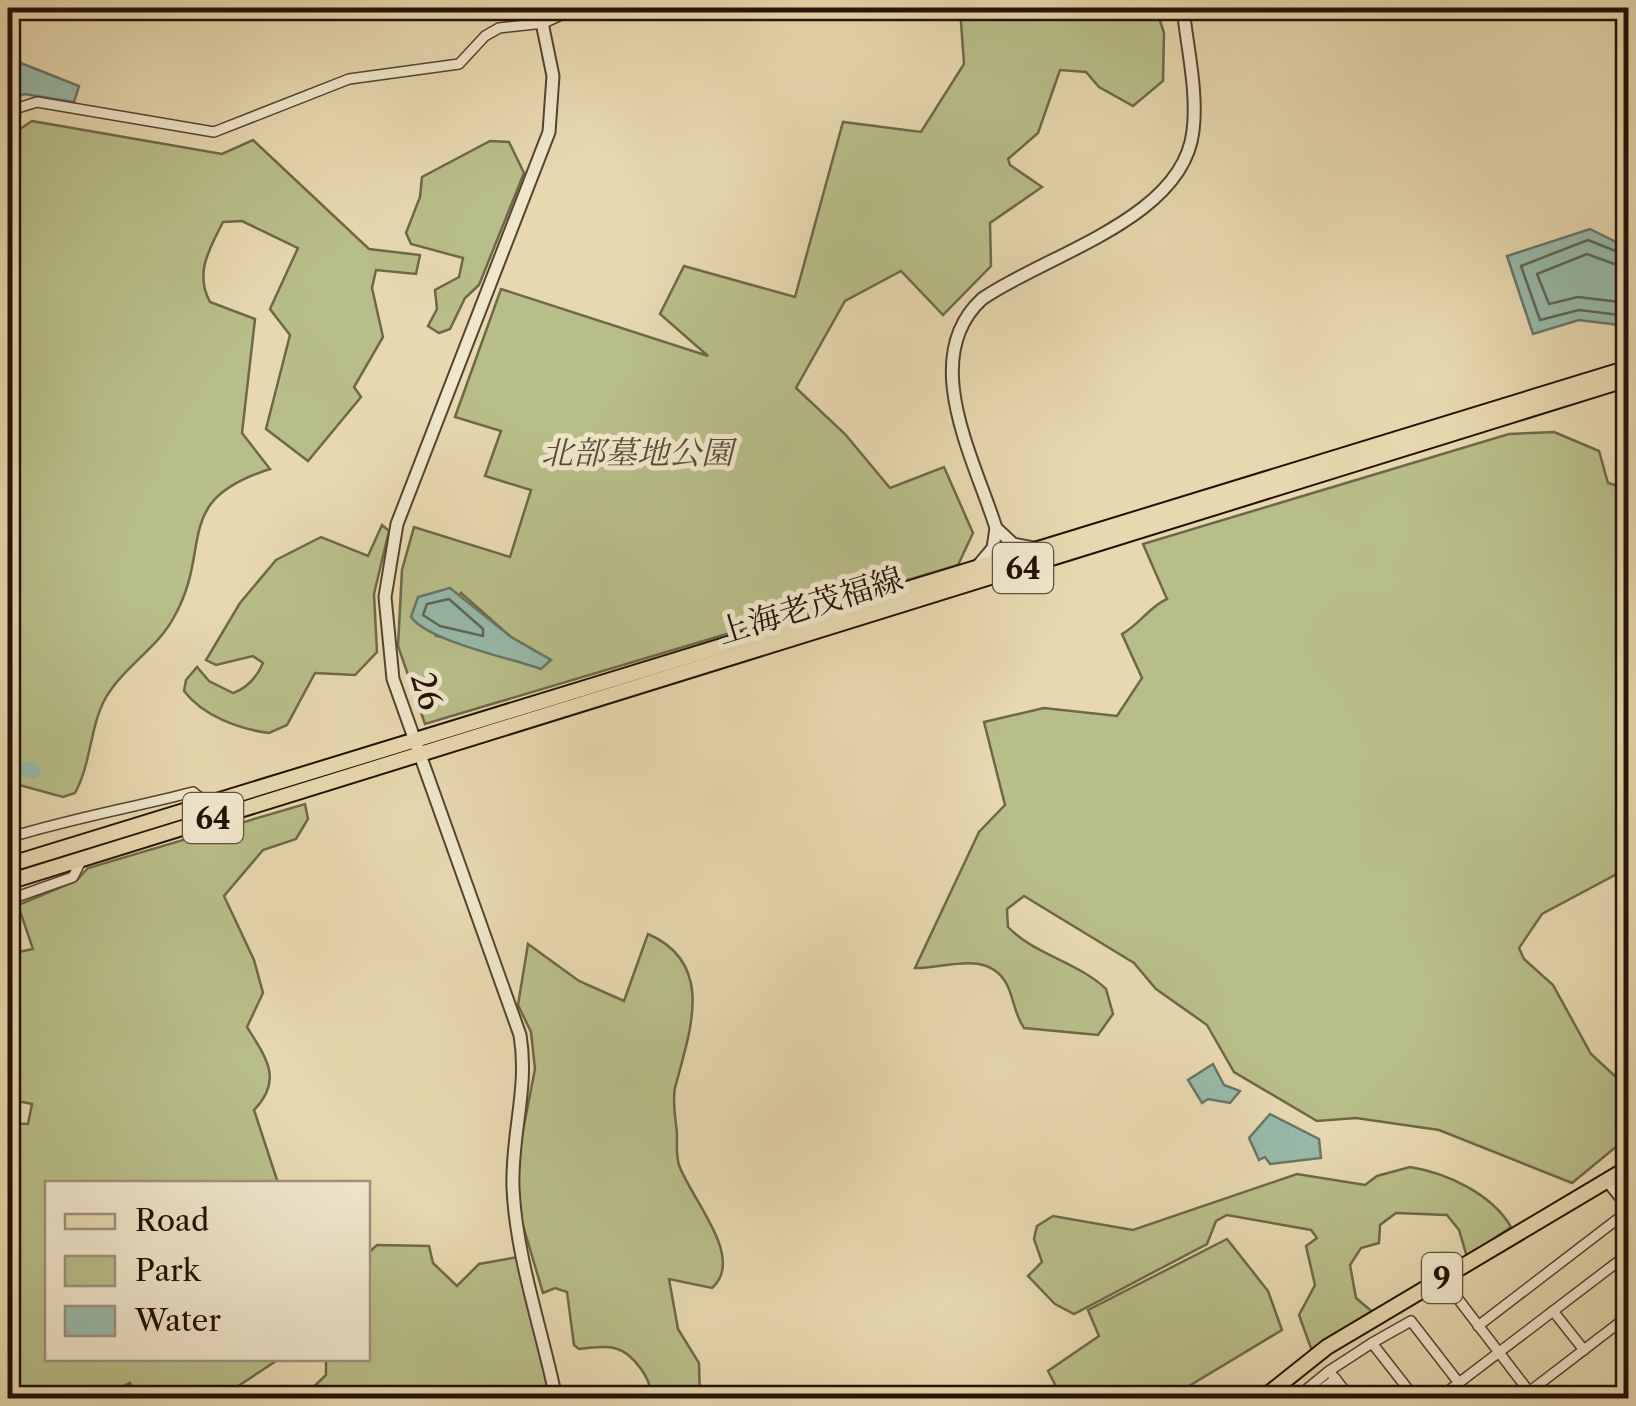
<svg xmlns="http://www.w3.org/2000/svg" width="1636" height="1406" viewBox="0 0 1636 1406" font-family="'Libre Caslon Text','Noto Serif JP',serif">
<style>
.green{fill:#b8be89;stroke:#6e6848;stroke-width:2.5;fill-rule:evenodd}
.water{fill:#97baa9;stroke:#697668;stroke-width:2.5}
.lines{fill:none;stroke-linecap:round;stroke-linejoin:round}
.shore{stroke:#5e6658;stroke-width:2.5}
.river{stroke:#97baa9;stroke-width:15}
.minor-casing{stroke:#554331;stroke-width:12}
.tertiary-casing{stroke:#554331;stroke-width:15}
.primary-casing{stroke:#241107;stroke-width:18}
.minor{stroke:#efe6cb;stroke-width:9}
.tertiary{stroke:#efe6cb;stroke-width:11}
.primary{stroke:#e7d8af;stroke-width:14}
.labels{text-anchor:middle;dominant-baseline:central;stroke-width:10;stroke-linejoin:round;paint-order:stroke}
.shield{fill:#efe6cb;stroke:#615142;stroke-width:2.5}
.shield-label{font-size:30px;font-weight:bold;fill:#241107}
.park-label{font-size:32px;font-style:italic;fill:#584e34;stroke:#efe6cb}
.street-label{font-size:32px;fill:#241107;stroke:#efe6cb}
</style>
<rect width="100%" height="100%" fill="#e7d8af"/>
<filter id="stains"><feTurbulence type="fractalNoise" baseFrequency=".002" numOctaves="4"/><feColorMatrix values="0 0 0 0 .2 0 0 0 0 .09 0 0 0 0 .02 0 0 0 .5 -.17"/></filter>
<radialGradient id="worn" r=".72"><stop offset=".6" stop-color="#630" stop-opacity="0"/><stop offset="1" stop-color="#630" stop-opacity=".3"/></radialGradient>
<g class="green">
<path d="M 960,8 L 1156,8 L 1164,33 L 1163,81 L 1133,106 L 1099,87 L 1086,72 L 1060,70 L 1038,133 L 1008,159 L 1010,165 L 1042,187 L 990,223 L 991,266 L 943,315 L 901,271 L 845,301 L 796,388 L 845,434 L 890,488 L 944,467 L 973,533 L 958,565 L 425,724 L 398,646 L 402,570 L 414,527 L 510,557 L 531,490 L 485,476 L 501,431 L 455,417 L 501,289 L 708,356 L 660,314 L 684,266 L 795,297 L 843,122 L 921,132 L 964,64 ZM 461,593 L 511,637 L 551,660 L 436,636 Z"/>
<path d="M 32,121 L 222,154 L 253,140 L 369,249 L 420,255 L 416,274 L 376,270 L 372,288 L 383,337 L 354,387 L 361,397 L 308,461 L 266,429 L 290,335 L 270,309 L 298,248 L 242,221 L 223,222 C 210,248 194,273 210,302 L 255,319 L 242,433 L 270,469 C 170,501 214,546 174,617 C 158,648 122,668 105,699 C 90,727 91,764 75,793 L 63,797 L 8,782 L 8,137 Z"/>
<path d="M 490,141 L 509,142 L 524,173 L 479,285 L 465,298 L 450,329 L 439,333 L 428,326 L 437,309 L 435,290 L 459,277 L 463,258 L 411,244 L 406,233 L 420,197 L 422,177 Z"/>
<path d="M 1554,432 L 1599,451 L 1608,483 L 1628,489 L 1628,868 L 1542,914 L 1519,948 L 1524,959 L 1553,985 L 1591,1054 L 1628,1088 L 1628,1137 L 1572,1183 L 1439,1130 L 1356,1118 L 1317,1121 L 1234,1072 L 1207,1025 L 1156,989 L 1134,963 L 1024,896 L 1007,909 L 1008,927 C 1035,955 1078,962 1106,989 L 1113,1014 L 1098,1035 L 1024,1028 C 1014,1014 1014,997 1006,983 C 987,949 943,969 915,968 L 979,832 L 1005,805 L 984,722 L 1044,708 L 1117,716 L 1142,678 L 1122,634 C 1140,624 1150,606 1167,599 L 1143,544 L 1509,434 Z"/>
<path d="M 382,525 L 389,531 L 374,594 L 377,652 L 355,675 L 315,673 L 287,725 L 269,733 C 239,729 203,716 184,691 L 186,680 L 197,667 L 209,681 L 233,693 C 247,688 257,677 263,663 L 253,656 L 216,665 L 206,660 L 240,603 L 276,560 L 321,537 L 368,556 Z"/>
<path d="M 305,804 L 308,819 L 296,839 L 263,850 L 224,896 L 254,960 L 263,993 L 247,1027 C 267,1059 283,1080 254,1110 L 278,1183 L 48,1184 L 48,1358 L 279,1359 L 220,1398 L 138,1398 L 130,1383 L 117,1389 L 114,1398 L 8,1398 L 8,1123 L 28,1124 L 32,1104 L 8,1099 L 8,954 L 33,949 L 18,905 L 76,881 L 88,868 Z"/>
<path d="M 648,934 C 717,964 689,1033 675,1088 C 672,1102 676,1120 677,1134 C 677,1144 676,1156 679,1165 C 691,1199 746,1258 712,1288 L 669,1279 L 678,1329 L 699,1363 L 700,1398 L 648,1398 C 652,1387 648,1379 641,1369 C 623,1343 609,1346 579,1349 L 574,1345 L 567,1292 L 555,1288 L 543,1293 L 519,1212 L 517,1161 L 535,1069 L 531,1032 L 518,1005 L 528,944 L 579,981 L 624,1001 Z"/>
<path d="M 1410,1167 C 1447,1173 1492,1194 1511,1227 L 1467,1257 L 1459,1230 L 1447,1215 L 1396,1213 L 1380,1225 L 1379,1243 L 1361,1248 L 1350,1265 L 1356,1298 L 1374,1313 L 1312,1351 L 1299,1315 L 1315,1285 L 1306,1246 L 1317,1238 L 1311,1230 L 1227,1215 L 1216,1221 L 1207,1244 L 1074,1314 L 1055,1304 L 1028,1276 L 1042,1262 L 1034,1239 L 1037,1226 L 1053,1216 L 1133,1230 L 1297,1174 L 1365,1185 L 1377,1176 Z"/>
<path d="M 1227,1239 L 1268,1291 L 1282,1330 L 1169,1398 L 1062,1398 L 1048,1371 L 1099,1336 L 1088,1310 Z"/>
<path d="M 377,1245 L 429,1246 L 433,1263 L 457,1286 L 479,1264 L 518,1257 L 550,1398 L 302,1398 L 326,1375 L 326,1359 L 368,1358 L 368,1253 Z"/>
</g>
<g class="water">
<path d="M 8,58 L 79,86 L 74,102 L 24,94 L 8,102 Z"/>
<path d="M 1590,229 L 1628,248 L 1628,326 L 1579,320 L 1533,334 L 1507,256 Z"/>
<path d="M 450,588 L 511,637 L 551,660 L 541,669 C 510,658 428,641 411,617 L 418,597 Z"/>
<path d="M 1213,1064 L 1224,1085 L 1240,1091 L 1230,1103 L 1208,1099 L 1202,1103 L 1188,1080 Z"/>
<path d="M 1270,1114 L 1319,1139 L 1321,1158 L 1270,1164 L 1265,1157 L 1259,1160 L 1249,1138 Z"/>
</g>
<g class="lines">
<g class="shore">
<path d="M 1628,256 L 1588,240 L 1521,266 L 1540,320 L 1579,310 L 1628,316"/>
<path d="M 1628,269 L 1587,254 L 1537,274 L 1549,304 L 1578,297 L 1628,303"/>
<path d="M 449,599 L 483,629 L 483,636 L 440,626 L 423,615 L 427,604 Z"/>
</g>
<path class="river" d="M 8,768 L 33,771"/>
<g class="minor-casing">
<g id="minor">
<path d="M 645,8 L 647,9"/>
<path d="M 8,111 L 37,102 L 214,132 L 349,79 L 459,64 L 485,36 L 499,28 L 544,23 L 576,8"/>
<path d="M 8,838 C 69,819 131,808 193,792 L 208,804"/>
<path d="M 8,900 L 73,877 L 82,859"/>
<path d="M 1442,1278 L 1534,1398"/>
<path d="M 1553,1311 L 1584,1350"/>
<path d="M 1478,1326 L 1628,1211"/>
<path d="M 1372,1343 L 1411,1321 L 1459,1383"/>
<path d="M 1329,1371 L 1372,1343 L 1415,1398"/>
<path d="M 1296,1398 L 1329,1371 L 1351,1398"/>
<path d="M 1310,1398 L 1336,1379"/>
<path d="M 1439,1398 L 1628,1254"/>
<path d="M 1521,1398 L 1628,1316"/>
</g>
</g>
<g class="tertiary-casing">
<g id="tertiary">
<path d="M 539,8 L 553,76 L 549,132 L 397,524 L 385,597 L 393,679 L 520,1035 C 529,1088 511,1135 513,1188 C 516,1257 542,1330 556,1398"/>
<path d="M 1034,548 L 1013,544 L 996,528 C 974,458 918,358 982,299 C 1047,254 1183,219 1193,131 C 1198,92 1187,47 1183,8"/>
<path d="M 977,567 L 993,548 L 996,528"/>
<path d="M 1608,1181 L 1628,1206"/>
<path d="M 1617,1398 L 1628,1390"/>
</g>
</g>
<g class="primary-casing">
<g id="primary">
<path d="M 8,865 L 1628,368"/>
<path d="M 8,882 L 1628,379"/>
<path d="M 1263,1398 L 1327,1347 L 1628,1168"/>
</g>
</g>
<use href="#minor" class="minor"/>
<use href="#tertiary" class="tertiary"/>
<use href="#primary" class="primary"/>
</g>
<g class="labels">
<g class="shield">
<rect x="993" y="543" width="60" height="50" rx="8"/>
<rect x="183" y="793" width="60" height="50" rx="8"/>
<rect x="1422" y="1253" width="40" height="50" rx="8"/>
</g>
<g class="shield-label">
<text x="1023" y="568">64</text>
<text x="213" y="818">64</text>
<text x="1442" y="1278">9</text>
</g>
<g class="park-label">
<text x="637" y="452">北部墓地公園</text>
</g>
<g class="street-label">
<text transform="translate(810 605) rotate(-17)">上海老茂福線</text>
<text transform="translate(427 691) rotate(73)">26</text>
</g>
</g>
<rect width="1636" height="1406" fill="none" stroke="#e7d8af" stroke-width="40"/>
<rect x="10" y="10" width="1616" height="1386" fill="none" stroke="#241107" stroke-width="5"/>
<rect x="20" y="20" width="1596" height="1366" fill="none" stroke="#241107" stroke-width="2.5"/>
<rect x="45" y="1181" width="325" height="180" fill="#efe6cb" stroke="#9e917d" stroke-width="2.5"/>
<rect x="65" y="1214" width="50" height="15" fill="#e7d8af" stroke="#9e917d" stroke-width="2.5"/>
<text x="135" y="1231" font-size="30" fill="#241107">Road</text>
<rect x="65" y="1256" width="50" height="30" fill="#b8be89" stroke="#9e917d" stroke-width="2.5"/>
<text x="135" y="1281" font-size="30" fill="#241107">Park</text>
<rect x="65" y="1306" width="50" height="30" fill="#97baa9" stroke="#9e917d" stroke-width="2.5"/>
<text x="135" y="1331" font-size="30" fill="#241107">Water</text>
<rect width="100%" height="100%" filter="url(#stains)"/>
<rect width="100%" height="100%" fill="url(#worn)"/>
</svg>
